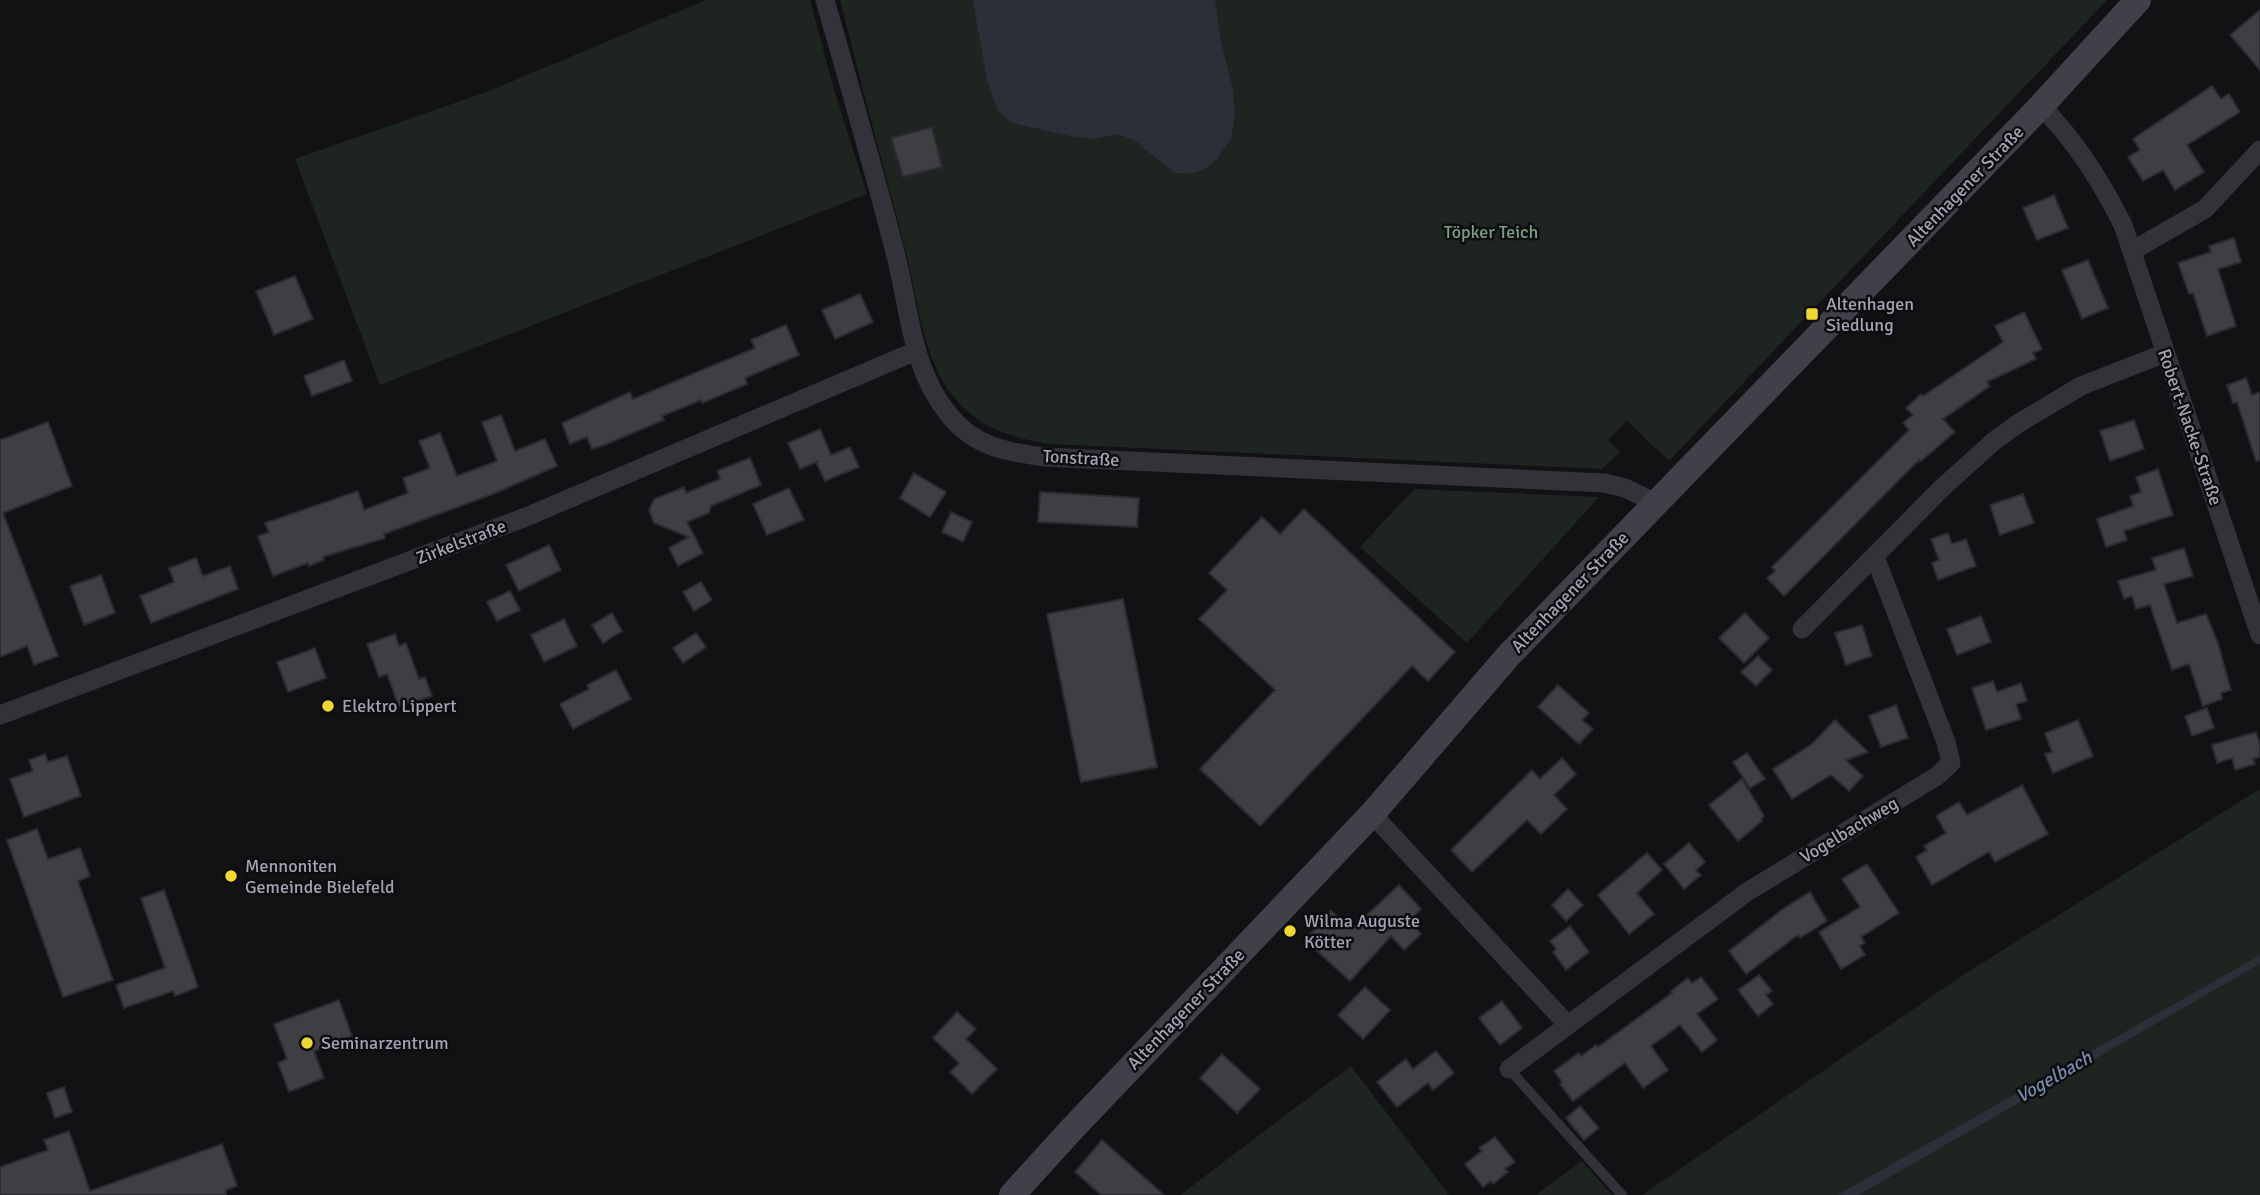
<svg xmlns="http://www.w3.org/2000/svg" width="2260" height="1195" viewBox="0 0 2260 1195" font-family="Signika,sans-serif">
<style>
.green{fill:#1e2520}
.water{fill:#2a2f38}
.building{fill:#3e3e43;stroke:#2c2b2f;stroke-width:2}
.lines{fill:none;stroke-linecap:round;stroke-linejoin:round}
.lane{stroke:#333238;stroke-width:10}
.street{stroke:#333238;stroke-width:19}
.secondary{stroke:#404148;stroke-width:26}
.poi-dot{fill:#f0d82c;stroke:#0d0c0e;stroke-width:2.5}
.labels{text-anchor:middle;dominant-baseline:central;stroke-width:5;stroke-linejoin:round;paint-order:stroke}
.street-label{font-size:18px;fill:#a3a4b3;stroke:#0d0c0e}
.park-label{font-size:18px;fill:#799f84;stroke:#0d0c0e}
.poi-label{font-size:18px;fill:#a3a4b3;stroke:#0d0c0e;text-anchor:start}
.water-label{font-size:19px;font-style:italic;fill:#798aaf;stroke:#0d0c0e}
</style>
<rect width="100%" height="100%" fill="#121113"/>
<g class="green">
<path d="M 706,0 L 810,0 L 833,86 L 867,194 L 380,385 L 295,159 L 489,91 Z"/>
<path d="M 840,0 L 2107,0 L 1669,461 L 1627,421 L 1608,440 L 1620,452 L 1602,469 L 1049,444 C 1015,438 983,430 959,403 C 922,364 918,299 905,248 C 883,166 861,83 840,0 Z"/>
<path d="M 1414,489 L 1599,497 L 1467,643 L 1360,547 Z"/>
<path d="M 2260,789 L 2260,955 L 1837,1195 L 1642,1195 L 1963,975 Z"/>
<path d="M 2260,964 L 2260,1195 L 1859,1195 Z"/>
<path d="M 1351,1066 L 1449,1195 L 1180,1195 Z"/>
<path d="M 1582,1161 L 1612,1195 L 1536,1195 Z"/>
</g>
<g class="water">
<path d="M 973,0 L 1215,0 L 1221,42 L 1233,90 L 1235,118 L 1231,138 L 1217,159 L 1205,169 L 1188,174 L 1173,172 L 1134,140 L 1117,134 L 1094,139 L 1070,136 L 1013,123 L 998,111 L 987,80 Z"/>
<path d="M 2260,955 L 2260,964 L 1859,1195 L 1837,1195 Z"/>
</g>
<g class="building">
<path d="M 2260,10 L 2260,70 L 2230,35 Z"/>
<path d="M 2212,86 L 2221,99 L 2229,94 L 2240,112 L 2187,145 L 2204,172 L 2175,190 L 2163,170 L 2143,181 L 2128,157 L 2140,150 L 2133,139 Z"/>
<path d="M 932,127 L 942,167 L 903,177 L 891,138 Z"/>
<path d="M 2054,195 L 2068,228 L 2037,240 L 2023,208 Z"/>
<path d="M 2234,238 L 2241,262 L 2218,269 L 2236,326 L 2207,336 L 2193,293 L 2189,294 L 2178,263 L 2211,252 L 2209,246 Z"/>
<path d="M 2088,260 L 2108,308 L 2082,319 L 2062,270 Z"/>
<path d="M 295,276 L 313,319 L 274,335 L 256,291 Z"/>
<path d="M 860,294 L 873,322 L 835,339 L 822,310 Z"/>
<path d="M 2024,312 L 2042,349 L 2033,353 L 2036,359 L 1987,382 L 1990,386 L 1943,419 L 1955,432 L 1920,462 L 1919,460 L 1784,596 L 1767,578 L 1775,571 L 1772,567 L 1909,430 L 1903,423 L 1913,415 L 1906,408 L 1921,394 L 1923,396 L 2003,342 L 1995,326 Z"/>
<path d="M 786,325 L 799,355 L 745,378 L 747,384 L 702,403 L 701,400 L 662,416 L 664,420 L 604,445 L 592,449 L 587,437 L 570,444 L 562,423 L 630,392 L 633,399 L 755,348 L 751,340 Z"/>
<path d="M 344,360 L 352,381 L 312,396 L 304,376 Z"/>
<path d="M 2246,378 L 2252,395 L 2260,392 L 2260,460 L 2256,461 L 2237,402 L 2233,403 L 2227,385 Z"/>
<path d="M 501,415 L 515,451 L 545,439 L 557,466 L 493,494 L 384,534 L 385,538 L 323,557 L 324,560 L 309,566 L 308,563 L 273,576 L 258,536 L 269,532 L 265,523 L 358,491 L 364,510 L 408,493 L 403,478 L 430,468 L 419,441 L 440,433 L 457,476 L 497,461 L 482,422 Z"/>
<path d="M 2134,420 L 2144,449 L 2110,461 L 2100,431 Z"/>
<path d="M 48,422 L 72,486 L 3,513 L 58,656 L 34,665 L 27,646 L 0,657 L 0,440 Z"/>
<path d="M 820,429 L 831,455 L 850,447 L 859,467 L 825,481 L 816,462 L 819,461 L 800,469 L 788,443 Z"/>
<path d="M 750,458 L 761,485 L 711,506 L 709,513 L 687,522 L 703,553 L 678,566 L 669,548 L 689,537 L 654,523 L 649,510 L 654,499 L 684,487 L 686,493 L 720,479 L 717,471 Z"/>
<path d="M 2158,469 L 2173,515 L 2124,531 L 2127,540 L 2106,547 L 2097,519 L 2133,506 L 2130,496 L 2141,492 L 2136,477 Z"/>
<path d="M 914,473 L 946,492 L 930,517 L 900,498 Z"/>
<path d="M 789,488 L 804,520 L 767,535 L 753,504 Z"/>
<path d="M 1040,492 L 1139,498 L 1137,527 L 1038,522 Z"/>
<path d="M 2023,494 L 2034,523 L 2000,535 L 1990,505 Z"/>
<path d="M 1304,509 L 1455,652 L 1428,681 L 1412,666 L 1260,826 L 1200,769 L 1275,690 L 1199,619 L 1227,590 L 1209,573 L 1262,517 L 1280,534 Z"/>
<path d="M 951,512 L 972,522 L 963,542 L 942,532 Z"/>
<path d="M 1948,533 L 1952,544 L 1966,539 L 1976,566 L 1938,580 L 1932,563 L 1939,560 L 1931,539 Z"/>
<path d="M 549,545 L 561,570 L 519,591 L 506,565 Z"/>
<path d="M 2184,548 L 2193,576 L 2164,584 L 2177,623 L 2206,614 L 2218,643 L 2231,690 L 2221,693 L 2222,699 L 2203,706 L 2189,664 L 2172,670 L 2150,605 L 2136,609 L 2132,596 L 2124,599 L 2118,581 L 2156,570 L 2152,558 Z"/>
<path d="M 196,558 L 203,576 L 230,566 L 238,589 L 151,623 L 140,596 L 174,582 L 169,568 Z"/>
<path d="M 101,575 L 115,613 L 84,625 L 70,586 Z"/>
<path d="M 701,582 L 712,600 L 694,611 L 683,592 Z"/>
<path d="M 510,591 L 520,610 L 497,621 L 487,602 Z"/>
<path d="M 1123,599 L 1157,767 L 1081,782 L 1047,614 Z"/>
<path d="M 612,613 L 622,631 L 603,643 L 592,625 Z"/>
<path d="M 1745,613 L 1769,638 L 1744,663 L 1719,638 Z"/>
<path d="M 1981,616 L 1991,642 L 1957,655 L 1947,629 Z"/>
<path d="M 564,619 L 577,646 L 544,662 L 531,635 Z"/>
<path d="M 1862,625 L 1872,656 L 1846,665 L 1835,633 Z"/>
<path d="M 696,633 L 706,647 L 683,663 L 673,648 Z"/>
<path d="M 395,634 L 399,646 L 406,643 L 419,679 L 425,677 L 432,696 L 399,707 L 387,674 L 379,677 L 367,644 Z"/>
<path d="M 315,648 L 326,678 L 288,692 L 277,662 Z"/>
<path d="M 1758,656 L 1772,670 L 1756,686 L 1741,672 Z"/>
<path d="M 616,670 L 631,699 L 573,729 L 560,704 L 589,689 L 587,685 Z"/>
<path d="M 1993,681 L 1997,692 L 2021,683 L 2027,701 L 2016,704 L 2021,719 L 1986,730 L 1972,688 Z"/>
<path d="M 1558,685 L 1589,713 L 1582,720 L 1593,729 L 1579,744 L 1538,707 Z"/>
<path d="M 1896,705 L 1908,738 L 1881,747 L 1869,716 Z"/>
<path d="M 2207,708 L 2214,728 L 2192,736 L 2185,716 Z"/>
<path d="M 1835,720 L 1868,752 L 1846,760 L 1863,776 L 1849,791 L 1831,775 L 1792,799 L 1773,769 L 1812,744 Z"/>
<path d="M 2078,720 L 2093,756 L 2053,773 L 2045,754 L 2052,752 L 2045,733 Z"/>
<path d="M 2256,732 L 2260,744 L 2260,757 L 2253,759 L 2255,764 L 2235,770 L 2232,758 L 2217,763 L 2212,745 Z"/>
<path d="M 1747,753 L 1765,779 L 1750,788 L 1733,762 Z"/>
<path d="M 45,754 L 48,762 L 67,756 L 81,796 L 24,817 L 10,779 L 33,771 L 29,760 Z"/>
<path d="M 1562,758 L 1576,774 L 1554,795 L 1567,809 L 1541,834 L 1527,820 L 1472,872 L 1451,850 L 1532,770 L 1540,779 Z"/>
<path d="M 1742,779 L 1764,816 L 1761,819 L 1762,821 L 1738,841 L 1709,805 Z"/>
<path d="M 2022,785 L 2048,834 L 1995,862 L 1989,852 L 1932,885 L 1916,857 L 1927,850 L 1924,846 L 1946,833 L 1936,816 L 1959,802 L 1967,815 Z"/>
<path d="M 37,829 L 48,859 L 80,848 L 90,876 L 78,881 L 113,980 L 63,997 L 7,840 Z"/>
<path d="M 1689,843 L 1705,862 L 1696,870 L 1701,875 L 1684,889 L 1664,864 Z"/>
<path d="M 1647,853 L 1662,870 L 1637,893 L 1654,914 L 1629,934 L 1598,895 Z"/>
<path d="M 1867,864 L 1899,913 L 1861,937 L 1865,943 L 1860,946 L 1865,955 L 1841,969 L 1819,932 L 1860,907 L 1842,879 Z"/>
<path d="M 1399,885 L 1421,909 L 1409,921 L 1421,934 L 1404,950 L 1391,936 L 1350,981 L 1305,940 L 1331,911 L 1352,929 Z"/>
<path d="M 1568,889 L 1583,905 L 1566,921 L 1552,905 Z"/>
<path d="M 164,890 L 198,987 L 175,996 L 173,991 L 124,1008 L 116,985 L 165,968 L 141,898 Z"/>
<path d="M 1810,892 L 1827,921 L 1800,938 L 1798,935 L 1746,974 L 1729,951 L 1783,909 Z"/>
<path d="M 1570,926 L 1589,952 L 1566,970 L 1553,952 L 1556,949 L 1550,941 Z"/>
<path d="M 1759,975 L 1772,991 L 1766,995 L 1773,1004 L 1758,1016 L 1738,990 Z"/>
<path d="M 1701,977 L 1718,999 L 1697,1014 L 1717,1040 L 1702,1052 L 1680,1025 L 1651,1046 L 1668,1070 L 1643,1088 L 1625,1063 L 1573,1101 L 1560,1084 L 1562,1082 L 1554,1071 L 1579,1053 L 1581,1056 L 1596,1045 L 1598,1047 L 1672,993 L 1671,991 L 1688,978 L 1692,983 Z"/>
<path d="M 1365,987 L 1390,1010 L 1363,1039 L 1338,1015 Z"/>
<path d="M 339,1000 L 352,1036 L 314,1051 L 324,1078 L 289,1092 L 278,1063 L 287,1059 L 274,1024 Z"/>
<path d="M 1502,1001 L 1522,1028 L 1500,1045 L 1479,1018 Z"/>
<path d="M 957,1012 L 976,1029 L 966,1039 L 997,1069 L 972,1094 L 950,1072 L 959,1063 L 933,1038 Z"/>
<path d="M 1436,1051 L 1454,1073 L 1433,1090 L 1428,1083 L 1397,1107 L 1377,1082 L 1406,1059 L 1413,1069 Z"/>
<path d="M 1222,1054 L 1260,1089 L 1237,1113 L 1200,1078 Z"/>
<path d="M 64,1087 L 72,1112 L 55,1118 L 47,1093 Z"/>
<path d="M 1580,1106 L 1599,1128 L 1584,1140 L 1566,1118 Z"/>
<path d="M 69,1131 L 90,1191 L 222,1144 L 237,1186 L 226,1190 L 226,1195 L 0,1195 L 0,1167 L 48,1150 L 44,1140 Z"/>
<path d="M 1495,1137 L 1515,1162 L 1505,1169 L 1508,1172 L 1493,1184 L 1491,1181 L 1483,1187 L 1465,1164 L 1482,1151 L 1479,1148 Z"/>
<path d="M 1102,1140 L 1164,1195 L 1101,1195 L 1075,1172 Z"/>
</g>
<g class="lines">
<path class="lane" d="M 1509,1069 L 1622,1195"/>
<g class="street">
<path d="M 825,0 C 849,84 873,167 895,252 C 910,308 910,369 950,416 C 975,447 1007,452 1044,457 L 1605,483 L 1625,488 L 1656,503"/>
<path d="M 2041,106 C 2076,141 2101,181 2123,225 L 2260,635"/>
<path d="M 2132,251 L 2205,209 L 2260,150"/>
<path d="M 1802,629 L 1943,487 L 1994,441 L 2019,423 L 2081,386 L 2165,353"/>
<path d="M 0,715 L 526,517 L 916,351"/>
<path d="M 1372,814 L 1567,1024"/>
<path d="M 1509,1069 L 1747,892 L 1937,776 L 1951,763 L 1946,742 L 1875,557"/>
</g>
<path class="secondary" d="M 1012,1195 L 1072,1129 L 1372,814 L 1509,655 L 2041,106 L 2138,0"/>
</g>
<g class="poi-dot">
<rect x="1805" y="307" width="14" height="14" rx="3.5"/>
<circle cx="328" cy="706" r="7"/>
<circle cx="231" cy="876" r="7"/>
<circle cx="1290" cy="931" r="7"/>
<circle cx="307" cy="1043" r="7"/>
</g>
<g class="labels">
<g class="street-label">
<text transform="translate(1965 186) rotate(-46)">Altenhagener Straße</text>
<text transform="translate(2190 427) rotate(71)">Robert-Nacke-Straße</text>
<text transform="translate(1081 458) rotate(3)">Tonstraße</text>
<text transform="translate(461 542) rotate(-21)">Zirkelstraße</text>
<text transform="translate(1570 592) rotate(-46)">Altenhagener Straße</text>
<text transform="translate(1849 830) rotate(-31)">Vogelbachweg</text>
<text transform="translate(1186 1009) rotate(-46)">Altenhagener Straße</text>
</g>
<g class="park-label">
<text x="1491" y="232">Töpker Teich</text>
</g>
<g class="poi-label">
<text x="1826" y="304">Altenhagen<tspan x="1826" dy="21">Siedlung</tspan></text>
<text x="342" y="706">Elektro Lippert</text>
<text x="245" y="866">Mennoniten<tspan x="245" dy="21">Gemeinde Bielefeld</tspan></text>
<text x="1304" y="921">Wilma Auguste<tspan x="1304" dy="21">Kötter</tspan></text>
<text x="321" y="1043">Seminarzentrum</text>
</g>
<g class="water-label">
<text transform="translate(2054 1077) rotate(-30)">Vogelbach</text>
</g>
</g>
</svg>
